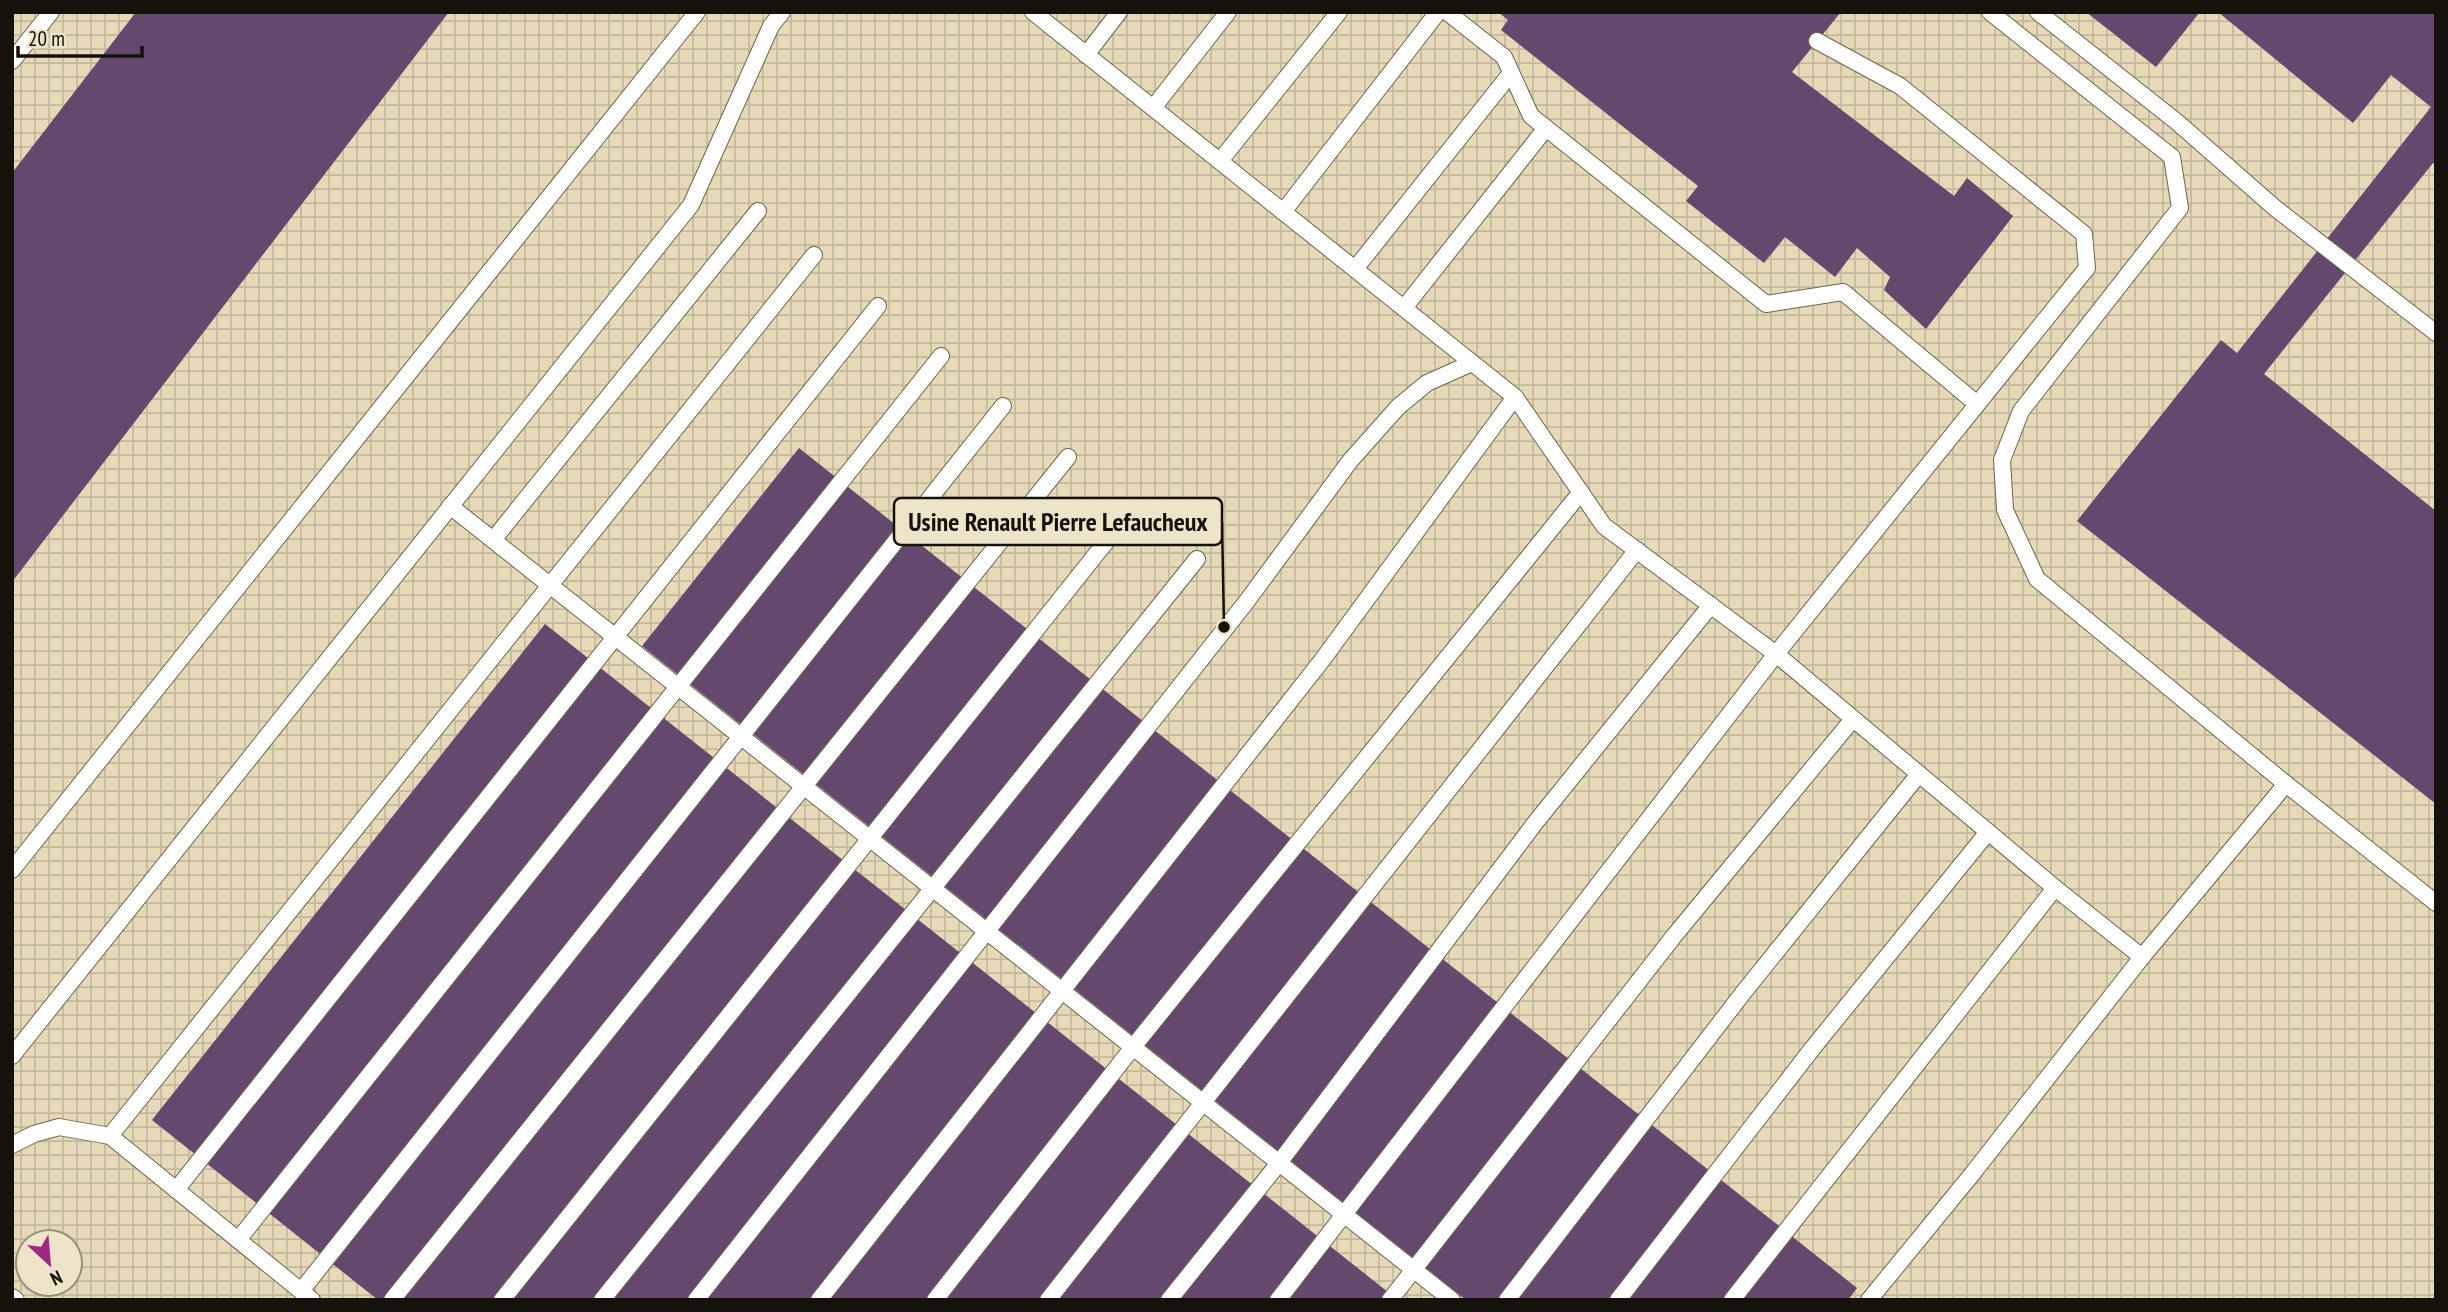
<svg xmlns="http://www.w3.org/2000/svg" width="2448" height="1312" viewBox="0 0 2448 1312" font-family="'PT Sans Narrow',sans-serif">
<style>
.industrial{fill:url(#industrial-grid);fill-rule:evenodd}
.building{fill:#64486e}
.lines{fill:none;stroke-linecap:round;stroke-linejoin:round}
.service-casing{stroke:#6c644d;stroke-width:18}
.service{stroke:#fff;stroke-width:16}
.leader{fill:none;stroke:#151209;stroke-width:2.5}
.callout-dot{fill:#151209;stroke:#ede4ca;stroke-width:2.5}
.callout{fill:#ede4ca;stroke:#151209;stroke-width:2.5}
.callout-label{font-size:26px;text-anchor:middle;font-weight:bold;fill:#151209}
</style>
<defs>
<pattern id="industrial-grid" width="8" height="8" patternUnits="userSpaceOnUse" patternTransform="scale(1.75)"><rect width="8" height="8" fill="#e5d9b8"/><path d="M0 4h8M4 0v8" fill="none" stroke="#c4b99d"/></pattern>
</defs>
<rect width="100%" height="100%" fill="#ede4ca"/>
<path class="industrial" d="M 12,12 L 2436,12 L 2436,1300 L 12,1300 ZM 28,1242 L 70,1242 L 70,1284 L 28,1284 Z"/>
<g class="building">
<path d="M 136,12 L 449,12 L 12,582 L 12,173 Z"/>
<path d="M 1498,12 L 1841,12 L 1792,72 L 1954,196 L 1967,178 L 2013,216 L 1926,329 L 1884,290 L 1890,277 L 1857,248 L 1835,277 L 1785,237 L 1764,263 L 1686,201 L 1698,186 L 1501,30 L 1508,20 Z"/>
<path d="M 2086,12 L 2200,12 L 2156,67 Z"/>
<path d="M 2218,12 L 2436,12 L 2436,165 L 2433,163 L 2264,374 L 2436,511 L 2436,804 L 2077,521 L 2221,340 L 2237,353 L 2431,107 L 2391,75 L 2353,123 Z"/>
<path d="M 799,448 L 1857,1288 L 1848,1300 L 1466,1300 L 642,646 Z"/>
<path d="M 545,624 L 1398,1300 L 378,1300 L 152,1120 Z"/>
</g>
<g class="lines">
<g class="service-casing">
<g id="service">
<path d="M 1033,12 L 1515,397 L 1604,526 L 1776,654 L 2055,888 L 2142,957"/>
<path d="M 1447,12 L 1504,57 L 1531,116 L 1766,304 L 1843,292 L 1977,404"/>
<path d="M 1990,12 L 2172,157 L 2180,208 L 2021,411 L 2002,460 L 2005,510 L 2037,579 L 2286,784 L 2436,903"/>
<path d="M 2038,12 L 2177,122 L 2275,208 L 2436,333"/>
<path d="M 1086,55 L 1119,12"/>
<path d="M 12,61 L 51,12"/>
<path d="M 1153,108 L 1228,12"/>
<path d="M 1220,161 L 1339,12"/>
<path d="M 1283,212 L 1438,12"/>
<path d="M 1355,269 L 1511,73"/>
<path d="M 1404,308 L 1546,128"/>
<path d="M 450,506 L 1452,1300"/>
<path d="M 493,540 L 758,211"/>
<path d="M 12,870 L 697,12"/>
<path d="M 12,1056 L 691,205 L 771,26 L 782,12"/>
<path d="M 110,1136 L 814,255"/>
<path d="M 12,1145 L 34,1134 L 59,1127 L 110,1136 L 312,1300"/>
<path d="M 176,1190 L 878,306"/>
<path d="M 238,1240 L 941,356"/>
<path d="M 301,1291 L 1003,406"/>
<path d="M 12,1297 L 16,1300"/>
<path d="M 392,1300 L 1068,457"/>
<path d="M 502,1300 L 1133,508"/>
<path d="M 602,1300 L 1197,559"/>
<path d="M 696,1300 L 1247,601 L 1350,461 L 1398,407 L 1427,383 L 1472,363"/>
<path d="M 819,1300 L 1323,659 L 1515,397"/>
<path d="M 935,1300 L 1133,1047 L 1581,492"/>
<path d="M 1048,1300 L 1637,550"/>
<path d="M 1169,1300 L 1279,1163 L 1535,823 L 1711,605"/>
<path d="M 1278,1300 L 1776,654 L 2087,268 L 2084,234 L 1900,86 L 1817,41"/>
<path d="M 1390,1300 L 1674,936 L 1853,719"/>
<path d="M 1507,1300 L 1743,993 L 1919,774"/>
<path d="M 1618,1300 L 1812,1049 L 1988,832"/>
<path d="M 1732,1300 L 2055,888"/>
<path d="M 1869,1300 L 1973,1173 L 2142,957 L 2286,784"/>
</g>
</g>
<use href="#service" class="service"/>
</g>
<path class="leader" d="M1224 627L1222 522"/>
<circle class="callout-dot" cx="1224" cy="627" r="7"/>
<rect class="callout" x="894" y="498" width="328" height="47" rx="7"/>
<g class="callout-label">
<text x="1058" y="531">Usine Renault Pierre Lefaucheux</text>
</g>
<rect width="2448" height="1312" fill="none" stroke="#151209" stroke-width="28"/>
<g transform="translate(49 1263) rotate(154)"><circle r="33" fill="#ede4ca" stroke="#97907d" stroke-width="2"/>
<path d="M0-5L12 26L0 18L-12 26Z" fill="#a0277f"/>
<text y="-10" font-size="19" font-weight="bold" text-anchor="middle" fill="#151209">N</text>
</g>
<path d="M18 46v10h124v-10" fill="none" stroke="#151209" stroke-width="3.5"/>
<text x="28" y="46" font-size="21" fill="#151209" stroke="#ede4ca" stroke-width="5" paint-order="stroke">20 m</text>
</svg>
